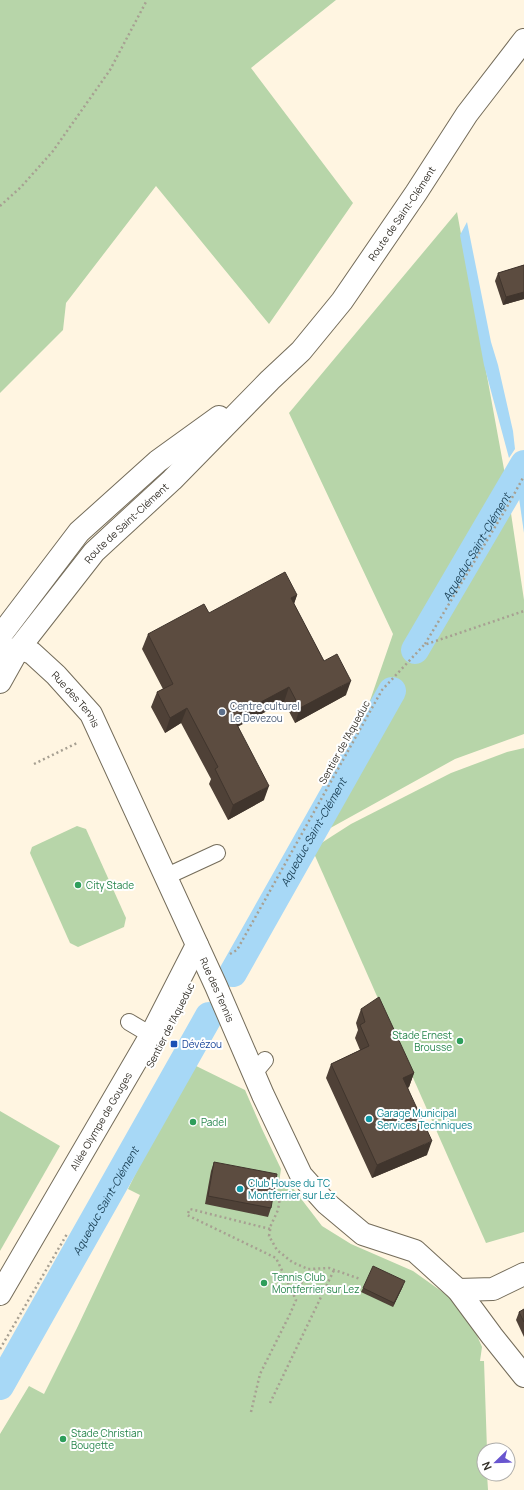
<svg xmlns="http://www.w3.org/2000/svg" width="524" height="1490" viewBox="0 0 524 1490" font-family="Manrope,sans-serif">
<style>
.green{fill:#b7d5a9}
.water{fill:#a7d8f6}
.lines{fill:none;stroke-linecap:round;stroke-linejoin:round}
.canal{stroke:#a7d8f6;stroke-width:28}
.service-casing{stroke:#746c5a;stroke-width:18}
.minor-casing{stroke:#746c5a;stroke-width:24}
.tertiary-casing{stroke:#746c5a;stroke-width:24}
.path{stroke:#a7a092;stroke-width:2.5;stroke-dasharray:2 3;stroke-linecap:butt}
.service{stroke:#fff;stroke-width:16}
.minor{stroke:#fff;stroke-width:22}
.tertiary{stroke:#fff;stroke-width:22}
.wall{fill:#4f4137}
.shaded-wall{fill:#40352d}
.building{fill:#5c4c40;stroke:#40352d}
.service-dot{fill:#5c6f8a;stroke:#fff;stroke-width:1.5}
.leisure-dot{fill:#2e9e5b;stroke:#fff;stroke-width:1.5}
.transit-dot{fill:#1a4fb4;stroke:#fff;stroke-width:1.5}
.culture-dot{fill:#0f9aa8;stroke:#fff;stroke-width:1.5}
.labels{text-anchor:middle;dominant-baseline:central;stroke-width:4;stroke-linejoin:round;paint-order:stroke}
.street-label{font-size:10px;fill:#332f28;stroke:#fff}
.service-label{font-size:10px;fill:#4e5e75;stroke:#fff;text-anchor:start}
.leisure-label{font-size:10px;fill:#27864d;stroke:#fff;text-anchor:start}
.transit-label{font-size:10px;fill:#164399;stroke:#fff;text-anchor:start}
.culture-label{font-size:10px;fill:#0d838f;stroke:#fff;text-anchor:start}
.water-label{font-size:11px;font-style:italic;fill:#1f4459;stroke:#fff}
</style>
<rect width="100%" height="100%" fill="#fff5e1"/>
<g class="green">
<path d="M 0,0 L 336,0 L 251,68 L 353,203 L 269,324 L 156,186 L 66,303 L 63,330 L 0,393 Z"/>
<path d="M 457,212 L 506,480 L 524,600 L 524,734 L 455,759 L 325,831 L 393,634 L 289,413 Z"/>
<path d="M 524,748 L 524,1232 L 486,1243 L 312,849 L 351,824 L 451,773 L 507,752 Z"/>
<path d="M 77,826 L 86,829 L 126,918 L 124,927 L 78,947 L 70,943 L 30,853 L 32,847 Z"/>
<path d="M 190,1063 L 245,1090 L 262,1129 L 281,1169 L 279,1183 L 289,1183 L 322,1226 L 351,1244 L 413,1271 L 465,1308 L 482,1347 L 480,1361 L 484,1361 L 487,1450 L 484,1450 L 484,1474 L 487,1474 L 488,1490 L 0,1490 L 0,1434 L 29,1386 L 44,1394 L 77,1328 L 140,1195 L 128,1189 Z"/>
<path d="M 0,1111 L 60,1146 L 0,1251 Z"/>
</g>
<g class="water">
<path d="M 467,222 L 491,342 L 498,365 L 513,431 L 515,449 L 509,458 L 484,365 L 460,235 Z"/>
<path d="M 524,481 L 524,533 L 518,491 Z"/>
</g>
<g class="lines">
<g class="canal">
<path id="s1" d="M 415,650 L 524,464"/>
<path id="s2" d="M 233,973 L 392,691"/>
<path id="s3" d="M 0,1386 L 209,1016"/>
</g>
<g class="service-casing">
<g id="service">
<path d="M 165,877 L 217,853"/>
<path d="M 129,1022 L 151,1035"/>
<path d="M 254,1073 L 265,1060"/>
</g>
</g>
<g class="minor-casing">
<g id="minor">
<path id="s4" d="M 0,654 L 19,648 L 32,653 L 56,675 L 91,714 L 216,986 L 263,1095 L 301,1175 L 326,1203 L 363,1234 L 415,1251 L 458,1290 L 492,1336 L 524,1376"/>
<path d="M 458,1290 L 493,1289 L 524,1274"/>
<path id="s5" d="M 0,1294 L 151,1035 L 197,945"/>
</g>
</g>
<g class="tertiary-casing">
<g id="tertiary">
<path d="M 0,636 L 79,532 L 158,461 L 219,417"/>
<path id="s6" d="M 0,682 L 19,648 L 94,552 L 172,480 L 270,380 L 301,351 L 342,301 L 416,193 L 467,114 L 524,40"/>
</g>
</g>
<g class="path">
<path d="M 0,206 L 21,187 L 53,151 L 110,70 L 147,0"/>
<path d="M 425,644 L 507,507 L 524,476"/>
<path d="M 34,764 L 77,743"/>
<path d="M 230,954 L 237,950 L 382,690 L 424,645 L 524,611"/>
<path d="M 281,1191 L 278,1210 L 271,1225 L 269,1236 L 277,1250 L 292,1262 L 308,1269 L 329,1268 L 360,1279"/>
<path d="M 270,1229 L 190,1209 L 187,1215 L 276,1258 L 291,1289"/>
<path d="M 0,1349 L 67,1234"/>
<path d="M 270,1403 L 334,1270"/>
<path d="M 251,1412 L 260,1374 L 290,1314 L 296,1300 L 291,1289 L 306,1280 L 315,1269"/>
</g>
<use href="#service" class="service"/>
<use href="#minor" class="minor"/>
<use href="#tertiary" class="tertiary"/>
</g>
<g class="wall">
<path d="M 524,265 L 524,299 L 503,305 L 495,281 L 498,273 Z"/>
<path d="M 297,595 L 294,604 L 324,661 L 346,695 L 295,723 L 284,702 L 238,726 L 264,800 L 228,820 L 209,784 L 211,779 L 181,723 L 165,733 L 151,707 L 157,692 L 163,689 L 142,649 L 148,634 L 209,613 Z"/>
<path d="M 361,1009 L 414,1073 L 409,1087 L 408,1088 L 427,1155 L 372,1178 L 326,1078 L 331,1064 L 360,1050 L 355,1038 L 358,1030 L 356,1023 Z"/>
<path d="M 214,1162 L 271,1208 L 268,1217 L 205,1204 L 211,1171 Z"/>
<path d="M 403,1286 L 393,1307 L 361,1292 L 363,1288 Z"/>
<path d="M 524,1309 L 524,1337 L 516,1320 L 519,1312 Z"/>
</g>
<g class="shaded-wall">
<path d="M 524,292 L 524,299 L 503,305 L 506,297 Z"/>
<path d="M 297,595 L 292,609 L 291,598 Z"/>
<path d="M 351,681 L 346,695 L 295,723 L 300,708 Z"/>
<path d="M 289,687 L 284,702 L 228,732 L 233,717 Z"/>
<path d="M 187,708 L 181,723 L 165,733 L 170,718 Z"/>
<path d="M 269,786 L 264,800 L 228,820 L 233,805 Z"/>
<path d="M 414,1073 L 409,1087 L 398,1091 L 403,1078 Z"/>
<path d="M 432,1141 L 427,1155 L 372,1178 L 377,1165 Z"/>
<path d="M 405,1281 L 403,1286 L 393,1307 L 394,1303 Z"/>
</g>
<g class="building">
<path d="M 524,265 L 524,292 L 506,297 L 498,273 Z"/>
<path d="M 285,572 L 297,595 L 291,598 L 324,661 L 337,654 L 351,681 L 300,708 L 289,687 L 233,717 L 269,786 L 233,805 L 215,769 L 218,767 L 187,708 L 170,718 L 157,692 L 173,684 L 148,634 L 204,604 L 209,613 Z"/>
<path d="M 379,997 L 414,1073 L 403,1078 L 432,1141 L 377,1165 L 331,1064 L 369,1046 L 360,1025 L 365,1022 L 361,1009 Z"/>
<path d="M 214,1162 L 277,1174 L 271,1208 L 208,1196 Z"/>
<path d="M 373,1266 L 405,1281 L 394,1303 L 363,1288 Z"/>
<path d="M 524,1309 L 524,1322 L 519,1312 Z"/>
</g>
<circle class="service-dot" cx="222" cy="712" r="4"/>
<g class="leisure-dot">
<circle cx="78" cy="885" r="4"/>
<circle cx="460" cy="1041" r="4"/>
<circle cx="193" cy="1122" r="4"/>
<circle cx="264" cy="1283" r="4"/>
<circle cx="63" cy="1439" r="4"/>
</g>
<rect class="transit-dot" x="170" y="1040" width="8" height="8" rx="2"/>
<g class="culture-dot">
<circle cx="369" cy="1119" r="4"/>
<circle cx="240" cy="1189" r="4"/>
</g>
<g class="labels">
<g class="street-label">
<text stroke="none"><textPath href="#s6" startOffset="620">Route de Saint-Clément</textPath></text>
<text stroke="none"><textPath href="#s6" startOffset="204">Route de Saint-Clément</textPath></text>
<text stroke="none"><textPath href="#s4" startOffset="98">Rue des Tennis</textPath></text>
<text transform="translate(344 742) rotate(-61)">Sentier de l'Aqueduc</text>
<text stroke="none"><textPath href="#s4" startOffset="422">Rue des Tennis</textPath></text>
<text transform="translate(170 1025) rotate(-63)">Sentier de l'Aqueduc</text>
<text stroke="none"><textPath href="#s5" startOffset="200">Allée Olympe de Gouges</textPath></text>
</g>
<g class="service-label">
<text x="230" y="706">Centre culturel<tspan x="230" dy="12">Le Devezou</tspan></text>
</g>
<g class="leisure-label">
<text x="86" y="885">City Stade</text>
<text x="452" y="1035" text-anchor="end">Stade Ernest<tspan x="452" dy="12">Brousse</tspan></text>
<text x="201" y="1122">Padel</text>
<text x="272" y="1277">Tennis Club<tspan x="272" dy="12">Montferrier sur Lez</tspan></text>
<text x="71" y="1433">Stade Christian<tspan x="71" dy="12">Bougette</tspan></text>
</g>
<g class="transit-label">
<text x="182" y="1044">Dévézou</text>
</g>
<g class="culture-label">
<text x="377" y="1113">Garage Municipal<tspan x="377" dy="12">Services Techniques</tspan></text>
<text x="248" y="1183">Club House du TC<tspan x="248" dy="12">Montferrier sur Lez</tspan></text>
</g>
<g class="water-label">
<text stroke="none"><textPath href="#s1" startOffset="120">Aqueduc Saint-Clément</textPath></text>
<text stroke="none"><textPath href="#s2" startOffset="162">Aqueduc Saint-Clément</textPath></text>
<text stroke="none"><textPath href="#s3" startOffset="213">Aqueduc Saint-Clément</textPath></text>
</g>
</g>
<g transform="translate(496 1462) rotate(247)"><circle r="19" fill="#ffffff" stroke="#adaca9"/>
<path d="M0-3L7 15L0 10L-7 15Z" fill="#6855cf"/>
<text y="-6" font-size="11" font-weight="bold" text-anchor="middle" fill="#332f28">N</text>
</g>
</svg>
